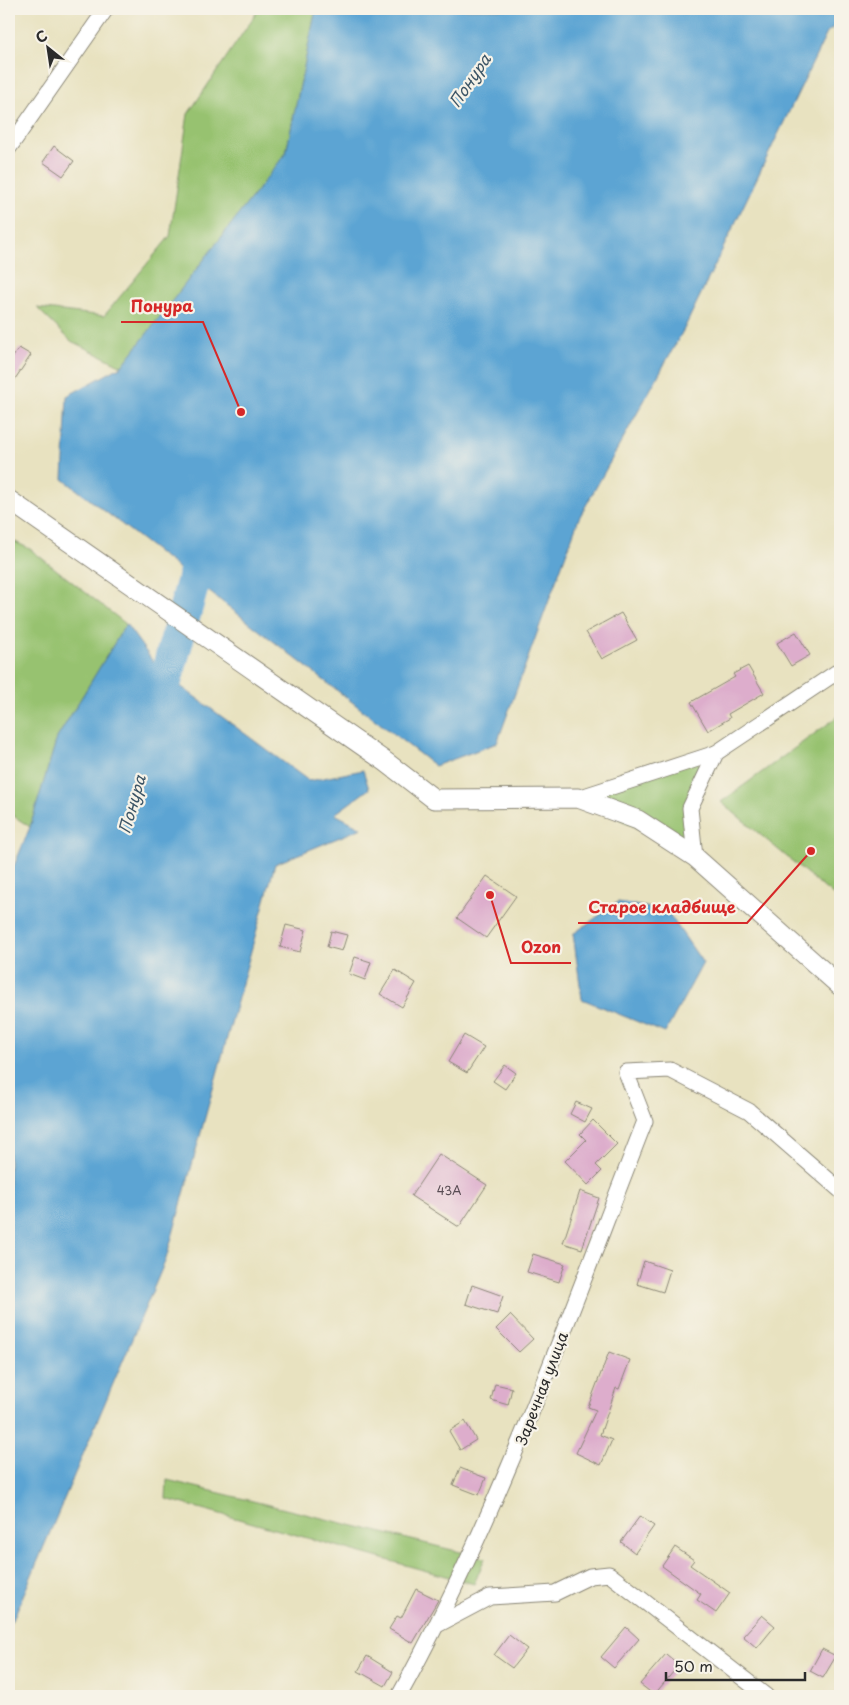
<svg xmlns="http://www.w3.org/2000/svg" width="849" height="1705" viewBox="0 0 849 1705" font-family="'Playpen Sans',sans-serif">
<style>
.green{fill:#97c270;stroke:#61764e}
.water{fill:#5ca4d3;stroke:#44687f}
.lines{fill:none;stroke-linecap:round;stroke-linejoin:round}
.river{stroke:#5ca4d3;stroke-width:34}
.building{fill:#ddadcc}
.minor-casing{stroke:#8a8676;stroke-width:17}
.tertiary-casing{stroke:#8a8676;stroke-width:21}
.minor{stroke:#fff;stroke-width:15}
.tertiary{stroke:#fff;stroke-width:19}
.labels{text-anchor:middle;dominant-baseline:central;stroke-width:4.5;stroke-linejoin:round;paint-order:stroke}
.number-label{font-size:12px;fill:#584c53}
.street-label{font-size:15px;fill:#2b2b2b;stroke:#f7f3e8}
.water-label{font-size:16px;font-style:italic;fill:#3c5566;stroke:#f7f3e8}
.leader{fill:none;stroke:#d62828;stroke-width:2}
.callout-dot{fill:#d62828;stroke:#f7f3e8;stroke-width:2}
.callout-label{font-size:16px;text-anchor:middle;font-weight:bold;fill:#d62828;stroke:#f7f3e8;stroke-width:4.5;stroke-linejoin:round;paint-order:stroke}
</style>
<rect width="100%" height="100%" fill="#f7f3e8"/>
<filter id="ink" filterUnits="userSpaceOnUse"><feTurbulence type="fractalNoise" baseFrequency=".02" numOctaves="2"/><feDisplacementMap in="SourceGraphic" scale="10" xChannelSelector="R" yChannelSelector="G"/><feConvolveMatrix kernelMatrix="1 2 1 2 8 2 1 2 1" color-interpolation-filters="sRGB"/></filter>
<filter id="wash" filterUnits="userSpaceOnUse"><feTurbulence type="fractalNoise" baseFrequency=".0096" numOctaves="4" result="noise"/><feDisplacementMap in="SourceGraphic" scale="20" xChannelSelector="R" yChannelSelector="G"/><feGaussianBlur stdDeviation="1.12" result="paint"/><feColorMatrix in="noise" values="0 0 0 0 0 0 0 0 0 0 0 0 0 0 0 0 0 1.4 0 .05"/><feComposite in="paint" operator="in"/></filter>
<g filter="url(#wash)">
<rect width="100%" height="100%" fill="#e8e2c0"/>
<g class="green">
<path d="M 259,9 L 316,9 L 286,153 L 122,366 L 71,341 L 37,308 L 104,316 L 170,236 L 188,114 Z"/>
<path d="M 9,539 L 30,549 L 126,624 L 57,738 L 30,827 L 9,813 Z"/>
<path d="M 840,715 L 840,901 L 721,802 Z"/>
<path d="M 716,753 L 690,808 L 695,857 L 578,798 Z"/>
<path d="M 167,1480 L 485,1558 L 474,1584 L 166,1499 Z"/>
</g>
<g class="water">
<path d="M 316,9 L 840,9 L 840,21 L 827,33 L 684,329 L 579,518 L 497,743 L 435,766 L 63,479 L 67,396 L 122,366 L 286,153 Z"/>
<path d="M 126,624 L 160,671 L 309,781 L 363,770 L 369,789 L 335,814 L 362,828 L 275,864 L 166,1259 L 14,1617 L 9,1624 L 9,878 L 30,827 L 57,738 Z"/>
<path d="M 618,902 L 667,911 L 703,963 L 665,1033 L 582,999 L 573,934 Z"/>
</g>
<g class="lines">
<path class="river" d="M 154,721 L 206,536"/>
</g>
<g id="blocks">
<g class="building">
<path d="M 54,146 L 74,161 L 63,176 L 43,162 Z"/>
<path d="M 19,348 L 31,355 L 9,388 L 9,363 Z"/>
<path d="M 621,613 L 637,640 L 602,659 L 586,632 Z"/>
<path d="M 796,632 L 810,655 L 791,666 L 777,643 Z"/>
<path d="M 748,666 L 764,693 L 728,714 L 730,718 L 708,731 L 691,702 L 735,677 L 733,674 Z"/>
<path d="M 487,876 L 516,896 L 486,938 L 457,918 Z"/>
<path d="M 286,925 L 306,930 L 300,952 L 280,947 Z"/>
<path d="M 331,931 L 347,935 L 342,951 L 327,947 Z"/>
<path d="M 355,957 L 371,962 L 365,980 L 349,974 Z"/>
<path d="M 395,970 L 416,983 L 402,1007 L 380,994 Z"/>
<path d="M 464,1035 L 484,1047 L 467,1073 L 448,1062 Z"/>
<path d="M 505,1065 L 516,1073 L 505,1089 L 493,1081 Z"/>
<path d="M 576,1102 L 592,1109 L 585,1122 L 570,1114 Z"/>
<path d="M 593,1120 L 617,1144 L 596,1165 L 602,1171 L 588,1185 L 565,1161 L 586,1140 L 580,1134 Z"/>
<path d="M 439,1154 L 487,1185 L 459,1227 L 411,1196 Z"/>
<path d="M 580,1191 L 599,1198 L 582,1249 L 563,1243 Z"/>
<path d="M 533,1254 L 565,1264 L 559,1282 L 527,1272 Z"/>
<path d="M 644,1261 L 670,1270 L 663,1292 L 637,1284 Z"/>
<path d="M 472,1285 L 503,1296 L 497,1314 L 466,1304 Z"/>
<path d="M 510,1315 L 533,1339 L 519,1352 L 496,1329 Z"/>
<path d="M 609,1352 L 630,1360 L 619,1389 L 616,1388 L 600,1435 L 612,1440 L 601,1465 L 576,1453 L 596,1410 L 588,1407 Z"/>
<path d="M 495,1384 L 512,1388 L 508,1405 L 491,1400 Z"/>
<path d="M 465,1421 L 476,1440 L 460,1450 L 449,1431 Z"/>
<path d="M 460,1468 L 486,1478 L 479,1495 L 453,1485 Z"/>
<path d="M 640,1516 L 654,1526 L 635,1553 L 621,1542 Z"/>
<path d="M 675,1547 L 694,1560 L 690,1565 L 730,1593 L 716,1613 L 697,1600 L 701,1594 L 662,1566 Z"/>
<path d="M 416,1589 L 438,1600 L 413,1643 L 389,1629 L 397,1616 L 401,1618 Z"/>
<path d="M 762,1615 L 775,1626 L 757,1648 L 743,1636 Z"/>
<path d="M 626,1627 L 639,1639 L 614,1668 L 601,1657 Z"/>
<path d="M 509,1635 L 527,1649 L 512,1668 L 494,1655 Z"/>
<path d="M 822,1649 L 836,1656 L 823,1678 L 810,1671 Z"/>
<path d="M 666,1654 L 679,1665 L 654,1695 L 640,1684 Z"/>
<path d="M 367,1656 L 393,1672 L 385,1686 L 358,1671 Z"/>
</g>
</g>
</g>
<g filter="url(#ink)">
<use href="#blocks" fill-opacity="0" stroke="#8a8676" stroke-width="1"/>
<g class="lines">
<g class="minor-casing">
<g id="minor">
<path d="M 9,148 L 106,9"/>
<path d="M 578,798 L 716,753"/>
<path d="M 695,857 L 690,808 L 716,753 L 840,670"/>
<path d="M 439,1624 L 490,1597 L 555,1593 L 590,1576 L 609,1574 L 766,1696"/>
<path d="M 399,1696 C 500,1513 569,1315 645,1121 L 626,1072 L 670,1070 L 749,1111 L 840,1190"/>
</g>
</g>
<g class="tertiary-casing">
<path id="tertiary" d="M 9,500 L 386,762 L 434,799 L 578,798 L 638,820 L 695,857 L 840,986"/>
</g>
<use href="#minor" class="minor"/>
<use href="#tertiary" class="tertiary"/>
</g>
</g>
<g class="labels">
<g class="number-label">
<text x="449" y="1190">43А</text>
</g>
<g class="street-label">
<text transform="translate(541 1388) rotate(-69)">Заречная улица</text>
</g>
<g class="water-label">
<text transform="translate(469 80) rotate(-56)">Понура</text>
<text transform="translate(131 804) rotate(-74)">Понура</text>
</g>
</g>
<path class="leader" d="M241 412L203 322H121M811 851L747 923H578M490 895L511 963H571"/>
<g class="callout-dot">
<circle cx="241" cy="412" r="5"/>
<circle cx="811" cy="851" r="5"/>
<circle cx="490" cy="895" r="5"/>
</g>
<g class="callout-label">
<text x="162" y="312">Понура</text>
<text x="662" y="913">Старое кладбище</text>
<text x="541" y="953">Ozon</text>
</g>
<rect width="849" height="1705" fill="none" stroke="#f7f3e8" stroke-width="30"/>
<g transform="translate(48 48) rotate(330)" stroke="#f7f3e8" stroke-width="4" paint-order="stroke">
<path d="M0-4L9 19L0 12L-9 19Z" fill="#2b2b2b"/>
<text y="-8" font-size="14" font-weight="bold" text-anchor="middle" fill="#2b2b2b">С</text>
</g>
<path d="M666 1672v8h139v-8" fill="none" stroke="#2b2b2b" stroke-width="2.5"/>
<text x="674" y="1672" font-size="15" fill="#2b2b2b" stroke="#f7f3e8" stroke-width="4" paint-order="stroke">50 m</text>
</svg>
